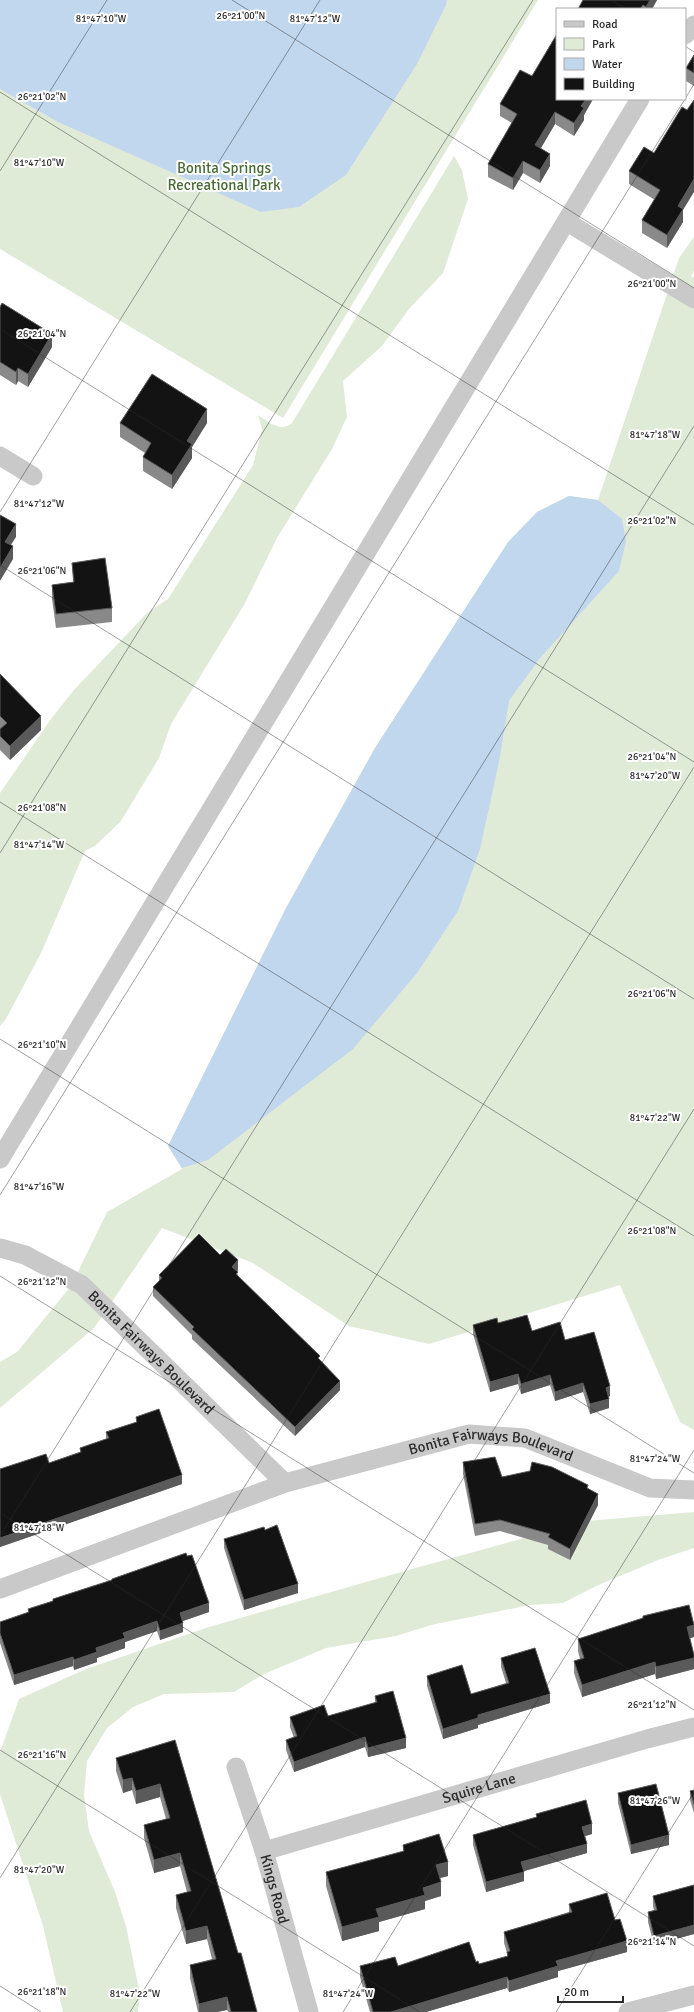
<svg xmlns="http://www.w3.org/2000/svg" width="694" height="2012" viewBox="0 0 694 2012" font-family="Signika,sans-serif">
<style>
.green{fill:#e0ebd7}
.water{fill:#c1d7ed}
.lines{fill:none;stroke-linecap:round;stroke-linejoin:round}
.minor{stroke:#c9c9c9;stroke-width:19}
.wall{fill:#898989}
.shaded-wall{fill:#5a5a5a}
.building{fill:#131313;stroke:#5a5a5a}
.ticks{fill:none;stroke:#2c2c2c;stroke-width:1;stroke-opacity:0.45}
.labels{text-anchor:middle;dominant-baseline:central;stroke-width:4;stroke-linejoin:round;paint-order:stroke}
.park-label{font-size:15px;fill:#496b36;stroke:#fff}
.street-label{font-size:15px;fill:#2c2c2c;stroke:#fff}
.ticks-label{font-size:10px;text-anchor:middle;fill:#2c2c2c;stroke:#fff;stroke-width:4;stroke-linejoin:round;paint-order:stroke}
</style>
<rect width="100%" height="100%" fill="#fff"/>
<g class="green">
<path d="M 0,0 L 538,0 L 283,418 L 0,249 Z"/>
<path d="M 454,156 L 462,170 L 468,199 L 443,273 L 409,309 L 382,346 L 343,381 L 347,417 L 332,449 L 277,538 L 244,605 L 171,724 L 159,758 L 121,821 L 95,846 L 85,851 L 42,951 L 6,1019 L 0,1026 L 0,793 L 51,719 L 73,691 L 148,612 L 168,599 L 253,465 L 262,429 L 258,415 C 269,422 281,433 292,423 Z"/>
<path d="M 694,237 L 694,271 L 691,276 L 694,277 L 694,1430 L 680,1422 L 620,1285 L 429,1344 L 349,1326 L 253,1263 L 162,1228 L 94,1328 L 0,1408 L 0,1362 L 17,1352 L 71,1286 L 107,1212 L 182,1169 L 168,1146 L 286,908 L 375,748 L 508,543 L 537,512 L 569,496 L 598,500 L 679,258 Z"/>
<path d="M 694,1512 L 694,1548 L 658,1560 L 596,1586 L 563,1603 L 530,1605 L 431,1625 L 396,1636 L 326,1648 L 264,1674 L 234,1692 L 164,1694 L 133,1707 L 107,1728 L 87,1761 L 84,1795 L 89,1831 L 115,1892 L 126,1926 L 140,1994 L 138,2012 L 63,2012 L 43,1926 L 0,1794 L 0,1752 L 19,1699 L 86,1669 L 209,1627 L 394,1574 L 586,1521 Z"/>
</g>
<g class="water">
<path d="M 0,0 L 447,0 L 446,5 L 417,64 L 346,175 L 299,207 L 261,212 L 58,122 L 0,89 Z"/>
<path d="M 569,496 L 598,500 L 622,519 L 626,541 L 619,571 L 540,658 L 509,701 L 499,762 L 480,849 L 458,911 L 417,973 L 353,1049 L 208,1160 L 182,1168 L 168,1146 L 286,908 L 375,748 L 508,542 L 537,512 Z"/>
</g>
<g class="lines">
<g class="minor">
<path d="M 685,35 L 694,25"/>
<path d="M 567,222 L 694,299"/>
<path d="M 0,456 L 33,476"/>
<path d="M 0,1159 L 640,99"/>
<path id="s1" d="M 0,1248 L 25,1255 L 82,1285 L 285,1483"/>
<path id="s2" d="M 0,1589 L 285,1483 L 469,1434 L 525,1438 L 650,1488 L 694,1490"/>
<path id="s3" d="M 236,1767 L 264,1851 L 309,2012"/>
<path id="s4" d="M 264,1851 L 647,1739 L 694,1727"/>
<path d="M 628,2012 L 694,1995"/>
</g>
</g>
<g class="wall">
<path d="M 657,0 L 652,9 L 578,9 Z"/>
<path d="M 694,55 L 694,86 L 686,81 L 686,68 Z"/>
<path d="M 557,99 L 593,99 L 584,115 L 584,120 L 574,136 L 555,124 L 541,148 L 550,166 L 540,183 L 523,173 L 513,190 L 488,177 L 488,164 L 512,123 L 500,116 L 500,104 Z"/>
<path d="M 644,147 L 683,210 L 683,222 L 667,248 L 642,233 L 642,220 L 655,200 L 629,184 L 629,171 Z"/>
<path d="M 0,307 L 52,347 L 28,387 L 18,381 L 16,385 L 0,375 Z"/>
<path d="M 120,423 L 207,423 L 192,447 L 192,458 L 172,489 L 143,471 L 143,457 L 145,453 L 120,437 Z"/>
<path d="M 72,563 L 112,608 L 112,622 L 56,628 L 52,599 L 52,585 L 73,582 Z"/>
<path d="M 0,674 L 41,730 L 10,760 L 0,750 Z"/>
<path d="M 220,1255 L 238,1270 L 237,1271 L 238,1276 L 320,1361 L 340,1390 L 295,1436 L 192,1339 L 192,1335 L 153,1296 L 153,1287 L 159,1281 L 159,1275 Z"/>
<path d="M 498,1323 L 532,1331 L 565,1340 L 610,1396 L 609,1397 L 609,1408 L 590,1414 L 583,1392 L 555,1401 L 550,1385 L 521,1394 L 518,1384 L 490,1392 L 473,1334 L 473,1325 Z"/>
<path d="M 136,1417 L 182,1484 L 0,1547 L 0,1469 L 49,1463 L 80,1452 L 80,1448 L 106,1439 L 106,1432 L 136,1422 Z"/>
<path d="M 463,1462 L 502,1477 L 588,1488 L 598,1505 L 570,1560 L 548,1549 L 548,1545 L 500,1531 L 475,1536 L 463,1474 Z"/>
<path d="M 224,1539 L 298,1593 L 244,1610 L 224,1548 Z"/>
<path d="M 112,1579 L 209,1612 L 183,1621 L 183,1632 L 160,1640 L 157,1631 L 125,1642 L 125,1648 L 97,1658 L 97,1662 L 74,1670 L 73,1666 L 14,1685 L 0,1643 L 0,1622 L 28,1613 L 28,1609 L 53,1601 L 53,1599 L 112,1580 Z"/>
<path d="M 643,1616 L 694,1624 L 694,1637 L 690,1638 L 694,1655 L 694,1669 L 656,1679 L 655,1674 L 582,1697 L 574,1673 L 574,1661 L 580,1659 L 578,1651 L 578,1639 L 643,1618 Z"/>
<path d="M 501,1658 L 550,1703 L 478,1725 L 478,1728 L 443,1739 L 427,1686 L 427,1676 L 471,1694 L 506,1683 L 501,1667 Z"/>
<path d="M 375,1696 L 406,1748 L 368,1757 L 365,1747 L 294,1772 L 286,1750 L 286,1740 L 294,1738 L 290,1727 L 290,1717 L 328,1716 L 375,1703 Z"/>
<path d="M 175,1740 L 238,1953 L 257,2012 L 228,2012 L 227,2010 L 217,2012 L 198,2012 L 190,1978 L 190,1965 L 212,1959 L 207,1939 L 186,1944 L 176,1908 L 176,1895 L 187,1892 L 180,1866 L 154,1873 L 144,1838 L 144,1825 L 166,1819 L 160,1797 L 136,1804 L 132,1790 L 123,1793 L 116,1771 L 116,1758 Z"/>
<path d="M 694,1790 L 694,1813 L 690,1800 L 690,1791 Z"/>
<path d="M 618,1793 L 669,1845 L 631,1854 L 618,1803 Z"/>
<path d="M 536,1814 L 592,1834 L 585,1836 L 587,1853 L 524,1871 L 524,1881 L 486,1892 L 473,1845 L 473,1835 L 536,1817 Z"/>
<path d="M 403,1845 L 448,1876 L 440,1878 L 441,1896 L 425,1901 L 425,1909 L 379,1922 L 379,1931 L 342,1941 L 326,1886 L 326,1872 L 403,1852 Z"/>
<path d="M 694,1885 L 694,1934 L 654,1945 L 648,1922 L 648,1912 L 654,1910 L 653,1906 L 653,1896 Z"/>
<path d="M 569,1904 L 615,1920 L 627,1952 L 558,1971 L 558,1977 L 509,1992 L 507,1988 L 426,2012 L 370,2012 L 360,1977 L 360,1966 L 398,1966 L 476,1962 L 479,1964 L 507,1956 L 507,1953 L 504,1943 L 504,1932 L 569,1912 Z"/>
</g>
<g class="shaded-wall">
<path d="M 650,0 L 657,0 L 652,9 L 646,9 L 646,7 Z"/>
<path d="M 586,99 L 593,99 L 584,115 L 584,120 L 574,136 L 574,123 L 581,106 Z"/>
<path d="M 555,112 L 555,124 L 535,158 L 535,145 Z"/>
<path d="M 550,154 L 550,166 L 540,183 L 540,170 Z"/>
<path d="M 523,161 L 523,173 L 513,190 L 513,178 Z"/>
<path d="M 694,179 L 694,192 L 683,210 L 683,222 L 667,248 L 667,235 L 678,206 Z"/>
<path d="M 52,334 L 52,347 L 28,387 L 28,374 Z"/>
<path d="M 18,368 L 18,381 L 16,385 L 16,372 Z"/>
<path d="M 207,409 L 207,423 L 192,447 L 192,458 L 172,489 L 172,475 L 187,441 Z"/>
<path d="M 16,524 L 16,537 L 5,554 L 5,542 Z"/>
<path d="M 13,546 L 13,559 L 0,581 L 0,568 Z"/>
<path d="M 41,716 L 41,730 L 10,760 L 10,746 Z"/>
<path d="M 238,1260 L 238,1270 L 232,1276 L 232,1267 Z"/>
<path d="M 518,1374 L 518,1384 L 490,1392 L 490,1382 Z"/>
<path d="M 550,1375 L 550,1385 L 521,1394 L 521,1384 Z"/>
<path d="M 340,1381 L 340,1390 L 295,1436 L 295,1427 Z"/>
<path d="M 583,1383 L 583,1392 L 555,1401 L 555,1392 Z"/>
<path d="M 610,1386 L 610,1396 L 606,1397 L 606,1388 Z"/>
<path d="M 609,1399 L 609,1408 L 590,1414 L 590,1404 Z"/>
<path d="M 182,1475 L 182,1484 L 0,1547 L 0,1538 Z"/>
<path d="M 598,1494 L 598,1505 L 570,1560 L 570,1549 Z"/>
<path d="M 298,1584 L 298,1593 L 244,1610 L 244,1600 Z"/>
<path d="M 209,1603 L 209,1612 L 180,1622 L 180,1613 Z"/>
<path d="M 157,1621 L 157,1631 L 125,1642 L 125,1648 L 97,1658 L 97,1662 L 74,1670 L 74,1660 L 96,1648 L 123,1633 Z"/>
<path d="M 183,1623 L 183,1632 L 160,1640 L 160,1631 Z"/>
<path d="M 694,1625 L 694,1637 L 687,1639 L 687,1627 Z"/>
<path d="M 73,1657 L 73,1666 L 14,1685 L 14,1675 Z"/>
<path d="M 694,1658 L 694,1669 L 656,1679 L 656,1667 Z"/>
<path d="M 655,1662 L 655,1674 L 582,1697 L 582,1685 Z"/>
<path d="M 550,1694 L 550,1703 L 478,1725 L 478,1728 L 443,1739 L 443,1729 L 478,1715 Z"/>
<path d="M 365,1737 L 365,1747 L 294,1772 L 294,1762 Z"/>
<path d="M 406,1738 L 406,1748 L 368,1757 L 368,1748 Z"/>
<path d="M 132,1778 L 132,1790 L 123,1793 L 123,1780 Z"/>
<path d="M 160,1784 L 160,1797 L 136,1804 L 136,1791 Z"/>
<path d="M 592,1824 L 592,1834 L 582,1837 L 582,1827 Z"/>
<path d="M 669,1835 L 669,1845 L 631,1854 L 631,1845 Z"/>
<path d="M 587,1844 L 587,1853 L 521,1872 L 521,1862 Z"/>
<path d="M 180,1853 L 180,1866 L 154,1873 L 154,1860 Z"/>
<path d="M 448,1862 L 448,1876 L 436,1879 L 436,1865 Z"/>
<path d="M 524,1872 L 524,1881 L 486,1892 L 486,1882 Z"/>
<path d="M 441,1882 L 441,1896 L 425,1901 L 425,1909 L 379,1922 L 379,1931 L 342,1941 L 342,1927 L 376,1909 L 423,1888 Z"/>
<path d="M 694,1925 L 694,1934 L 654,1945 L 654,1936 Z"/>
<path d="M 207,1926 L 207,1939 L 186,1944 L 186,1931 Z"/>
<path d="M 627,1941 L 627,1952 L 558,1971 L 558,1977 L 509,1992 L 509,1981 L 556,1961 Z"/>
<path d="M 507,1977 L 507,1988 L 426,2012 L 391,2012 Z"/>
<path d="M 227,1997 L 227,2010 L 217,2012 L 199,2012 L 199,2004 Z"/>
</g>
<g class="building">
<path d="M 583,0 L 650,0 L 646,7 L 643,5 L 640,9 L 578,9 Z"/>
<path d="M 557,34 L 557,99 L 586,99 L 581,106 L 584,108 L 574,123 L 555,112 L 535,145 L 550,154 L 540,170 L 523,161 L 513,178 L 488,164 L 517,114 L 500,104 L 520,70 L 532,76 Z"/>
<path d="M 694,55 L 694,73 L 686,68 Z"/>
<path d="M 694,100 L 694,179 L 678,206 L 683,209 L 667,235 L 642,220 L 660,190 L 629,171 L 644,147 L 654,153 L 682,107 L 687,110 Z"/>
<path d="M 2,303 L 52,334 L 28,374 L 18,368 L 16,372 L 0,362 L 0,307 Z"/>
<path d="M 152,374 L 207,409 L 187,441 L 192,444 L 172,475 L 143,457 L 151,443 L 120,423 Z"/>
<path d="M 0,515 L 16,524 L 5,542 L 13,546 L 0,568 Z"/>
<path d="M 105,558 L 112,608 L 56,614 L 52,585 L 74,582 L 72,563 Z"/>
<path d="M 0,674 L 41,716 L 10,746 L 0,736 L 0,729 L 7,723 L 0,716 Z"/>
<path d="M 199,1234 L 220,1255 L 226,1249 L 238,1260 L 232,1267 L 238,1272 L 236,1274 L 320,1356 L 318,1358 L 340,1381 L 295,1427 L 192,1329 L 194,1327 L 153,1287 L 162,1278 L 159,1275 Z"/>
<path d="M 527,1315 L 532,1331 L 560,1322 L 565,1340 L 594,1332 L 610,1386 L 606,1388 L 609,1399 L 590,1404 L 583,1383 L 555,1392 L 550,1375 L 521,1384 L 518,1374 L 490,1382 L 473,1325 L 497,1318 L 498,1323 Z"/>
<path d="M 159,1409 L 182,1475 L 0,1538 L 0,1469 L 46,1454 L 49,1463 L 81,1452 L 80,1448 L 109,1438 L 106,1432 L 137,1422 L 136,1417 Z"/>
<path d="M 495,1457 L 502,1477 L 530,1471 L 532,1462 L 552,1467 L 588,1485 L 587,1488 L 598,1494 L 570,1549 L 548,1537 L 550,1534 L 500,1520 L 475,1524 L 463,1462 Z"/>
<path d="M 277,1525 L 298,1584 L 244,1600 L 224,1539 L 264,1527 L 265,1530 Z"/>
<path d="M 186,1553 L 187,1556 L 192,1555 L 209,1603 L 180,1613 L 183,1623 L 160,1631 L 157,1621 L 123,1633 L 125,1638 L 96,1648 L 97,1652 L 74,1660 L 73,1657 L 14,1675 L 0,1633 L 0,1622 L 29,1612 L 28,1609 L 53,1601 L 53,1599 L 112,1580 L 112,1579 Z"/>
<path d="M 689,1605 L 694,1625 L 687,1627 L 694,1655 L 694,1658 L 656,1667 L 655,1662 L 582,1685 L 574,1661 L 584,1658 L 578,1639 L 643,1618 L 643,1616 Z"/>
<path d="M 535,1648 L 550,1694 L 478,1715 L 478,1718 L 443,1729 L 427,1676 L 462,1665 L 471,1694 L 509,1683 L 501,1658 Z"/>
<path d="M 393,1691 L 406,1738 L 368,1748 L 365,1737 L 294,1762 L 286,1740 L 297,1736 L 290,1717 L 324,1705 L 328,1716 L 377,1702 L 375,1696 Z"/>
<path d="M 175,1740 L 238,1953 L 241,1953 L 257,2012 L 231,2012 L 227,1997 L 199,2004 L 190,1965 L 216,1959 L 207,1926 L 186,1931 L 176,1895 L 191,1891 L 180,1853 L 154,1860 L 144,1825 L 170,1818 L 160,1784 L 136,1791 L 132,1778 L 123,1780 L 116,1758 Z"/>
<path d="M 656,1784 L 669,1835 L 631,1845 L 618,1793 Z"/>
<path d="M 694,1790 L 694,1804 L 690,1791 Z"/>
<path d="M 586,1800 L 592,1824 L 582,1827 L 587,1844 L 521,1862 L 524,1872 L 486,1882 L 473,1835 L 537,1817 L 536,1814 Z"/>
<path d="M 439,1834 L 448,1862 L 436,1865 L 441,1882 L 423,1888 L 425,1895 L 376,1909 L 379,1917 L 342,1927 L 326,1872 L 404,1851 L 403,1845 Z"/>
<path d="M 694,1885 L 694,1925 L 654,1936 L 648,1912 L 657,1910 L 653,1896 Z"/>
<path d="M 607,1893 L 615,1920 L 620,1919 L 627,1941 L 556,1961 L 558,1966 L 509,1981 L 507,1977 L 391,2012 L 373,2012 L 360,1966 L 395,1957 L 398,1966 L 469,1942 L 476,1962 L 478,1961 L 479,1964 L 508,1956 L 507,1952 L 510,1951 L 504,1932 L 572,1912 L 569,1904 Z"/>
</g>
<path class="ticks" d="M 232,0 L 694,288M 611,0 L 626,9M 685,46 L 694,52M 0,92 L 694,525M 685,99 L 694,84M 0,171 L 107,0M 0,329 L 694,762M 0,512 L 320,0M 0,565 L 694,999M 0,802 L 694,1236M 0,853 L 533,0M 0,1039 L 694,1473M 0,1195 L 685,99M 0,1276 L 694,1710M 0,1513 L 694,1946M 0,1536 L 694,426M 0,1750 L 420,2012M 0,1878 L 694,767M 0,1986 L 41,2012M 130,2012 L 694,1109M 343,2012 L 694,1450M 556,2012 L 694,1792"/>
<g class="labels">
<g class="park-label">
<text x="224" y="168">Bonita Springs<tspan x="224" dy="17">Recreational Park</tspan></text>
</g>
<g class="street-label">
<text stroke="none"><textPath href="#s1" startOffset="187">Bonita Fairways Boulevard</textPath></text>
<text stroke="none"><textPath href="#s2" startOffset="517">Bonita Fairways Boulevard</textPath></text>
<text stroke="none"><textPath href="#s4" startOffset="224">Squire Lane</textPath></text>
<text stroke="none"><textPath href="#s3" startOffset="128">Kings Road</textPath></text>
</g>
</g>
<g class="ticks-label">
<text x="241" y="19">26°21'00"N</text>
<text x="101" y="22">81°47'10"W</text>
<text x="315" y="22">81°47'12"W</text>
<text x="42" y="100">26°21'02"N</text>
<text x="39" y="166">81°47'10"W</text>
<text x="652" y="287">26°21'00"N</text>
<text x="42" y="337">26°21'04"N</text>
<text x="655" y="438">81°47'18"W</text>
<text x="39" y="507">81°47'12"W</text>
<text x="652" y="524">26°21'02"N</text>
<text x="42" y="574">26°21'06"N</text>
<text x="652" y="760">26°21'04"N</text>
<text x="655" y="779">81°47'20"W</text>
<text x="42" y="811">26°21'08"N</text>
<text x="39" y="848">81°47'14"W</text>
<text x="652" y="997">26°21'06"N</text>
<text x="42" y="1048">26°21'10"N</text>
<text x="655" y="1121">81°47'22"W</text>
<text x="39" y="1190">81°47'16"W</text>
<text x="652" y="1234">26°21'08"N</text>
<text x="42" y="1285">26°21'12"N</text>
<text x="655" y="1462">81°47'24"W</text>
<text x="39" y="1531">81°47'18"W</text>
<text x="652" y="1708">26°21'12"N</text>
<text x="42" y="1758">26°21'16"N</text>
<text x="655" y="1804">81°47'26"W</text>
<text x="39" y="1873">81°47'20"W</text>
<text x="652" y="1945">26°21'14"N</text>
<text x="42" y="1995">26°21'18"N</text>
<text x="135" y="1997">81°47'22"W</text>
<text x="348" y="1997">81°47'24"W</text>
</g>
<rect x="556" y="8" width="130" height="92" fill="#ffffff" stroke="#ababab"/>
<rect x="564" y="21" width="20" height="6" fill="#c9c9c9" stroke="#ababab"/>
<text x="592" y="28" font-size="12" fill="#2c2c2c">Road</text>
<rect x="564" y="38" width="20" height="12" fill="#e0ebd7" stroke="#ababab"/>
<text x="592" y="48" font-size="12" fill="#2c2c2c">Park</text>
<rect x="564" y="58" width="20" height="12" fill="#c1d7ed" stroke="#ababab"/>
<text x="592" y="68" font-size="12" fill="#2c2c2c">Water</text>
<rect x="564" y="78" width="20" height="12" fill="#131313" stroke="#ababab"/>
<text x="592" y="88" font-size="12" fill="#2c2c2c">Building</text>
<path d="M558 1996v6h65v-6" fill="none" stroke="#2c2c2c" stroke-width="2"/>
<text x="564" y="1996" font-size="12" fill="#2c2c2c" stroke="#ffffff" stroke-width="3" paint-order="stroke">20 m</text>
</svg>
